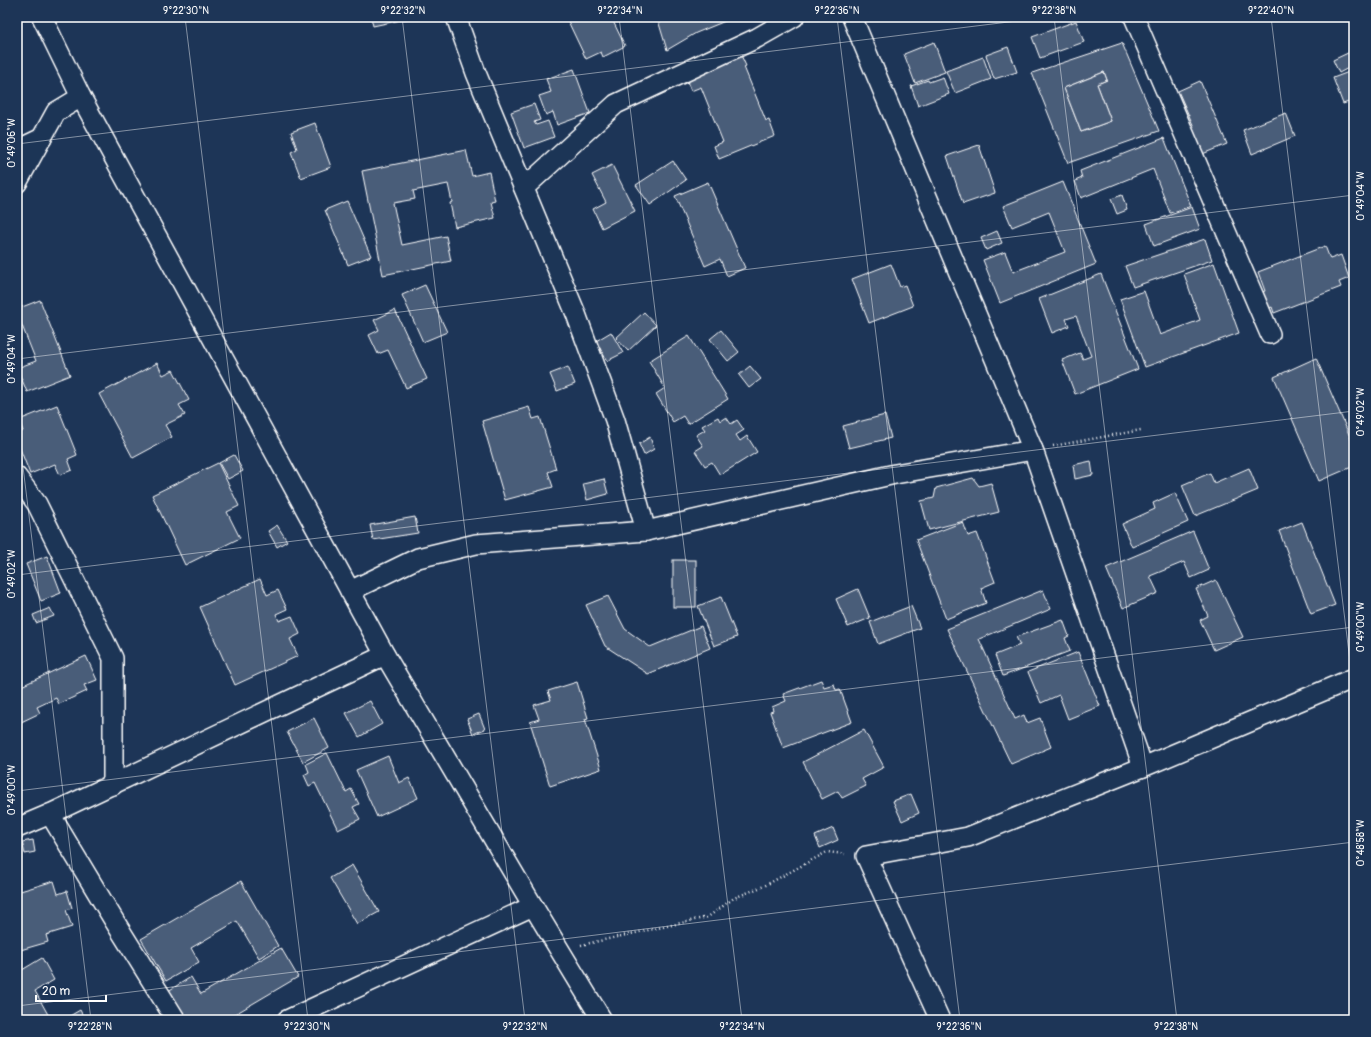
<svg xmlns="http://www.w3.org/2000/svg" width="1371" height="1037" viewBox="0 0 1371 1037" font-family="Pangolin,sans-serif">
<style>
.building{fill:#4a5d79;stroke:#fff;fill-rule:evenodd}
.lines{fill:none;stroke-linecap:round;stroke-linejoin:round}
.street-casing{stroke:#fff;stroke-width:22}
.path{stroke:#fff;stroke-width:2.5;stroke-dasharray:1 3;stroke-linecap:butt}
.street{stroke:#1d3557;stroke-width:19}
.ticks{fill:none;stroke:#fff;stroke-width:1;stroke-opacity:0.45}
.neatline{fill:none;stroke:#fff;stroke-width:1.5}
.ticks-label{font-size:10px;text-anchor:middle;fill:#fff}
</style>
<rect width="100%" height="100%" fill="#1d3557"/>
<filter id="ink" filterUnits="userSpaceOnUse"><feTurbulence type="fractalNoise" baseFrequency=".025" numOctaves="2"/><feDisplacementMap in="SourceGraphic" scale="8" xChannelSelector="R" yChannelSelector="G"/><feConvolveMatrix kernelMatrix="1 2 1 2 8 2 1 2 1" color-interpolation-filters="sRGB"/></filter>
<g filter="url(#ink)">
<g class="building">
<path d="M 371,17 L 415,17 L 373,26 Z"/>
<path d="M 566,17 L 616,17 L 612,19 L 625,46 L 603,57 L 601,52 L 586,59 Z"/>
<path d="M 657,17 L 735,17 L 696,33 L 667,50 Z"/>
<path d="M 1076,21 L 1084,42 L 1040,58 L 1032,37 Z"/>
<path d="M 934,42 L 945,72 L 915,83 L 904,54 Z"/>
<path d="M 1122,43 L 1159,131 L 1068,163 L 1032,73 ZM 1104,72 L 1107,80 L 1097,84 L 1111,121 L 1081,132 L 1064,88 Z"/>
<path d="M 1008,47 L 1017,72 L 994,79 L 986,55 Z"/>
<path d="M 1350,52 L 1354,60 L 1354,65 L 1339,73 L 1333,60 Z"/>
<path d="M 740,53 L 746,66 L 744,67 L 766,121 L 769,120 L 775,136 L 719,159 L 714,146 L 723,142 L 701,87 L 691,91 L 685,77 Z"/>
<path d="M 983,57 L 991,79 L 955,93 L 946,71 Z"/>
<path d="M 574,69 L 590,113 L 557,125 L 553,112 L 546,115 L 539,96 L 551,92 L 546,79 Z"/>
<path d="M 1354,70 L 1354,100 L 1343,104 L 1333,78 Z"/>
<path d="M 1104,72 L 1107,80 L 1097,84 L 1111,121 L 1081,132 L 1064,88 Z"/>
<path d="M 943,77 L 949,94 L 918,106 L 911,86 L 928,80 L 929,82 Z"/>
<path d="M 1200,81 L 1227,144 L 1200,155 L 1189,130 L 1194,127 L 1178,91 Z"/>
<path d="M 534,104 L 540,120 L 534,122 L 536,125 L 548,121 L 554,137 L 524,148 L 511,112 Z"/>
<path d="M 1286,113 L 1295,136 L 1252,154 L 1243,130 Z"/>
<path d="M 315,123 L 331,167 L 301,178 L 291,152 L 297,149 L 291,132 Z"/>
<path d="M 1164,138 L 1191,206 L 1170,213 L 1153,169 L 1081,198 L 1075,181 L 1082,178 L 1080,171 Z"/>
<path d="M 979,145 L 995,193 L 963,204 L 947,156 Z"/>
<path d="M 466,150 L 472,176 L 489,172 L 495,201 L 491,202 L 495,218 L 455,227 L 450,203 L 452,202 L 448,184 L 413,191 L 415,199 L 393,203 L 402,245 L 446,236 L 451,261 L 383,275 L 362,171 Z"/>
<path d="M 673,161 L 686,180 L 650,205 L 636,185 Z"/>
<path d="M 612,165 L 635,211 L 602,228 L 593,209 L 606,202 L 592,175 Z"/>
<path d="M 708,182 L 745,268 L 727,276 L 720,259 L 705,266 L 675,196 Z"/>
<path d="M 1063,182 L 1096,264 L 1000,303 L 983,260 L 1005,252 L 1013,272 L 1065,252 L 1049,212 L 1012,227 L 1003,206 Z"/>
<path d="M 1122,195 L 1127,210 L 1117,214 L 1111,199 Z"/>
<path d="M 347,201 L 371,256 L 348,265 L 325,210 Z"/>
<path d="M 1192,207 L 1200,229 L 1154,246 L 1146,224 Z"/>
<path d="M 997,231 L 1002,243 L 986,250 L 981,238 Z"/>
<path d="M 1205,239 L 1212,260 L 1133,287 L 1125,266 Z"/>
<path d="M 1325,246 L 1330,259 L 1341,255 L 1349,278 L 1339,282 L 1341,287 L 1274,313 L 1272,307 L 1265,310 L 1259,293 L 1265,291 L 1258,272 Z"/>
<path d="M 1214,263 L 1239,333 L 1145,367 L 1120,299 L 1144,291 L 1160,335 L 1200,320 L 1184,274 Z"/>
<path d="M 891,264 L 900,287 L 905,285 L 913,306 L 869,323 L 852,279 Z"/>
<path d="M 1101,274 L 1138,369 L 1075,394 L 1062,360 L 1080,353 L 1083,359 L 1091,356 L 1076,316 L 1066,319 L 1069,326 L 1052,333 L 1039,299 Z"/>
<path d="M 425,285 L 447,332 L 423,342 L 402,295 Z"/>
<path d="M 40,300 L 70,375 L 27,392 L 17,368 L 36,361 L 17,313 L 17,309 Z"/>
<path d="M 395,310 L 427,379 L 406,388 L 388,350 L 378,354 L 369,335 L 379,330 L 374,320 Z"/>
<path d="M 644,312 L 656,325 L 628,351 L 616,338 Z"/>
<path d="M 721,330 L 739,352 L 728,361 L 710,339 Z"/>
<path d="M 611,332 L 623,353 L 607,361 L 596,341 Z"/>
<path d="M 689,336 L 728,399 L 688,424 L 683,416 L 673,422 L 656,394 L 665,388 L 649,361 Z"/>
<path d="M 1316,358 L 1354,446 L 1354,466 L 1319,481 L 1274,377 Z"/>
<path d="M 157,363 L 163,375 L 173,370 L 189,400 L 179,405 L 185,415 L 165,425 L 172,437 L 133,458 L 99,394 Z"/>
<path d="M 750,366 L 761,379 L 749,388 L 739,375 Z"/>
<path d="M 568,367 L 575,384 L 557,391 L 550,374 Z"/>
<path d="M 57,405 L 77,455 L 68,459 L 72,470 L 60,475 L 55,464 L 30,474 L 17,441 L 17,434 L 23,431 L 19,420 Z"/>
<path d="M 529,407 L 533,419 L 540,417 L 556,469 L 548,472 L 553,487 L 505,500 L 482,421 Z"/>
<path d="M 885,415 L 891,438 L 849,448 L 843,426 Z"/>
<path d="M 718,417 L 720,421 L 726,417 L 731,424 L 737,420 L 744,430 L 736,435 L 740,441 L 747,436 L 757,452 L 720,475 L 712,462 L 705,466 L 695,451 L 703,446 L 696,435 L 705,430 L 702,426 Z"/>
<path d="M 650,437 L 654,449 L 644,455 L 639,444 Z"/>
<path d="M 234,455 L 243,471 L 228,479 L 219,463 Z"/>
<path d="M 1091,461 L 1093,475 L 1075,479 L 1073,465 Z"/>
<path d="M 218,463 L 239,506 L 227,512 L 240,538 L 185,565 L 152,495 Z"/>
<path d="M 1249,468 L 1258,490 L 1195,516 L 1182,485 L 1210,473 L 1214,483 Z"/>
<path d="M 973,478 L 979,486 L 991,483 L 999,512 L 929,530 L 921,501 L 934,498 L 936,488 Z"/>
<path d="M 604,479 L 608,494 L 587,500 L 583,484 Z"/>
<path d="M 1175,493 L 1188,522 L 1132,547 L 1122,524 L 1155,509 L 1153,503 Z"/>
<path d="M 415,517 L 418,533 L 373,540 L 370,525 Z"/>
<path d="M 963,522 L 968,536 L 977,533 L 995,582 L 981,588 L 986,603 L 946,619 L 916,540 Z"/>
<path d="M 1302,522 L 1335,605 L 1311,614 L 1279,531 Z"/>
<path d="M 277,525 L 287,541 L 277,547 L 268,531 Z"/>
<path d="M 1193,531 L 1209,570 L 1191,578 L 1184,562 L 1150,576 L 1158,593 L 1123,608 L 1106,568 Z"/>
<path d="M 47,556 L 61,593 L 41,601 L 26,564 Z"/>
<rect x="673" y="560" width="23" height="47"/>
<path d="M 260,579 L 267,595 L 278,590 L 287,609 L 276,614 L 279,621 L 292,616 L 300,634 L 290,639 L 298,656 L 235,685 L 200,607 Z"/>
<path d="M 1216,580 L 1243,637 L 1214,650 L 1200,620 L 1208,616 L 1196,589 Z"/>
<path d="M 858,589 L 870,618 L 848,627 L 836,599 Z"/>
<path d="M 1043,590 L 1051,609 L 979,639 L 1015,719 L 1024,715 L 1027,723 L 1040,718 L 1051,747 L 1011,764 L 947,629 Z"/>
<path d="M 608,596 L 625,629 L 650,647 L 701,626 L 710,648 L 648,674 L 605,646 L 586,605 Z"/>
<path d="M 721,597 L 737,637 L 714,646 L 698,606 Z"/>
<path d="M 911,606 L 920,628 L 878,644 L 870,622 Z"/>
<path d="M 50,608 L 54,616 L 36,623 L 33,615 Z"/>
<path d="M 1063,620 L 1069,636 L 1065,638 L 1070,651 L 1003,676 L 995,655 L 1020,645 L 1016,637 Z"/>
<path d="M 1078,652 L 1100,706 L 1068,719 L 1059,695 L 1041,703 L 1028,672 Z"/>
<path d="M 86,656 L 97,680 L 84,685 L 87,691 L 59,704 L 56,698 L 37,707 L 40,713 L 17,724 L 17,688 Z"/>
<path d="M 821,680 L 824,687 L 834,684 L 836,690 L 840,689 L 852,722 L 783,748 L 770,712 L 773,711 L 772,707 L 786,701 L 783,694 Z"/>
<path d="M 577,682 L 588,718 L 585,719 L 601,769 L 550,786 L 530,722 L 539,719 L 534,705 L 551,700 L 548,691 Z"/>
<path d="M 370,701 L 382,724 L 359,737 L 346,713 Z"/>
<path d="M 479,714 L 485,729 L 473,734 L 467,719 Z"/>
<path d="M 314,718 L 329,748 L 303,762 L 287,732 Z"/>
<path d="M 864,730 L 884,767 L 862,779 L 866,786 L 842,798 L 838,791 L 822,799 L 803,762 Z"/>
<path d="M 327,753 L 346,792 L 351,789 L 359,804 L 353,807 L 360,819 L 338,830 L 315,783 L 309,786 L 304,775 L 309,772 L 306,764 Z"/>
<path d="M 388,756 L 399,783 L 409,778 L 418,798 L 377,817 L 356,770 Z"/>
<path d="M 911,794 L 919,813 L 902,821 L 893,801 Z"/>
<path d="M 833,828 L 838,840 L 820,848 L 815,836 Z"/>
<path d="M 33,840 L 35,852 L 25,854 L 22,842 Z"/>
<path d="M 352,865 L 379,912 L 357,924 L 330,878 Z"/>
<path d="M 54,881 L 58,894 L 67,891 L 72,908 L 66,910 L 72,927 L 46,935 L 48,942 L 17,951 L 17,892 Z"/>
<path d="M 241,881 L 278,946 L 259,958 L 237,921 L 191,948 L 199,962 L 166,981 L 141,939 Z"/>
<path d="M 281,948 L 298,977 L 225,1020 L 185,1020 L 168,991 L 191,977 L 201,994 Z"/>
<path d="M 42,958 L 54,980 L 35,991 L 51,1020 L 20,1020 L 17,1015 L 17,973 Z"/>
<path d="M 80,1010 L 85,1020 L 63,1020 Z"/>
</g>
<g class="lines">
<g class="street-casing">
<g id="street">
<path d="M 42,17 L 81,97 L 385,655 L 533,906 L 602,1020"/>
<path d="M 456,17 L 476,73 L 576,314 L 615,420 L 646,531"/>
<path d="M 852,17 L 1033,450 L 1143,767"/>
<path d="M 1134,17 L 1270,334"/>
<path d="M 17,150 L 42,138"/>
<path d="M 17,183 L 56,112 L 81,97"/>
<path d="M 524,188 L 616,104 L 757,38 L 794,17"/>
<path d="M 17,477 L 37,504 L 113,658 L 113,785"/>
<path d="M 350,591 L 418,558 L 476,544 L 646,531 L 895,474 L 1033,450"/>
<path d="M 50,814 L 115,922 L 176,1020"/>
<path d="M 17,828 L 50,814 L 385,655"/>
<path d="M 287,1020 L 533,906"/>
<path d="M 940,1020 L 866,856 L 968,837 L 1143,767 L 1354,678"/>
</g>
</g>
<g class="path">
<path d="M 1053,446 L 1141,430"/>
<path d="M 581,945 L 708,917 L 734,898 L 764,886 L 827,852 L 845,854"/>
</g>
<use href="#street" class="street"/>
</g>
</g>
<path class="ticks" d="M 185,17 L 308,1020M 402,17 L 525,1020M 619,17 L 742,1020M 837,17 L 960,1020M 1054,17 L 1177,1020M 1271,17 L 1354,694M 17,144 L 1049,17M 17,359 L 1354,195M 17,418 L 91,1020M 17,575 L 1354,411M 17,791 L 1354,627M 17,1006 L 1354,842"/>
<rect width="1371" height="1037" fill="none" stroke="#1d3557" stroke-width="44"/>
<path d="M36 995v6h70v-6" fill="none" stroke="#ffffff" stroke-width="2"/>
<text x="42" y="995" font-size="12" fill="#ffffff" stroke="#1d3557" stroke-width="3" paint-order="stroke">20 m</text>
<rect x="22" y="22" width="1327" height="993" class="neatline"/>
<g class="ticks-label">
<text x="186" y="14">9°22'30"N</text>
<text x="403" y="14">9°22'32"N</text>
<text x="620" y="14">9°22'34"N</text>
<text x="837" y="14">9°22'36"N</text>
<text x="1054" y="14">9°22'38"N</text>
<text x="1271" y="14">9°22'40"N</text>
<text transform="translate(11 143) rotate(-90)" y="4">0°49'06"W</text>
<text transform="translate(1360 196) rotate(-90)" y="4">0°49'04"W</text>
<text transform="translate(11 359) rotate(-90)" y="4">0°49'04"W</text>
<text transform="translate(1360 412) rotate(-90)" y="4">0°49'02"W</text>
<text transform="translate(11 574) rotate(-90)" y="4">0°49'02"W</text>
<text transform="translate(1360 627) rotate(-90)" y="4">0°49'00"W</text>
<text transform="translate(11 790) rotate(-90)" y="4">0°49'00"W</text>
<text transform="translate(1360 843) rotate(-90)" y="4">0°48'58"W</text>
<text x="90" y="1030">9°22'28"N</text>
<text x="307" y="1030">9°22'30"N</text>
<text x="525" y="1030">9°22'32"N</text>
<text x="742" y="1030">9°22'34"N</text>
<text x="959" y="1030">9°22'36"N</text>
<text x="1176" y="1030">9°22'38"N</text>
</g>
</svg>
